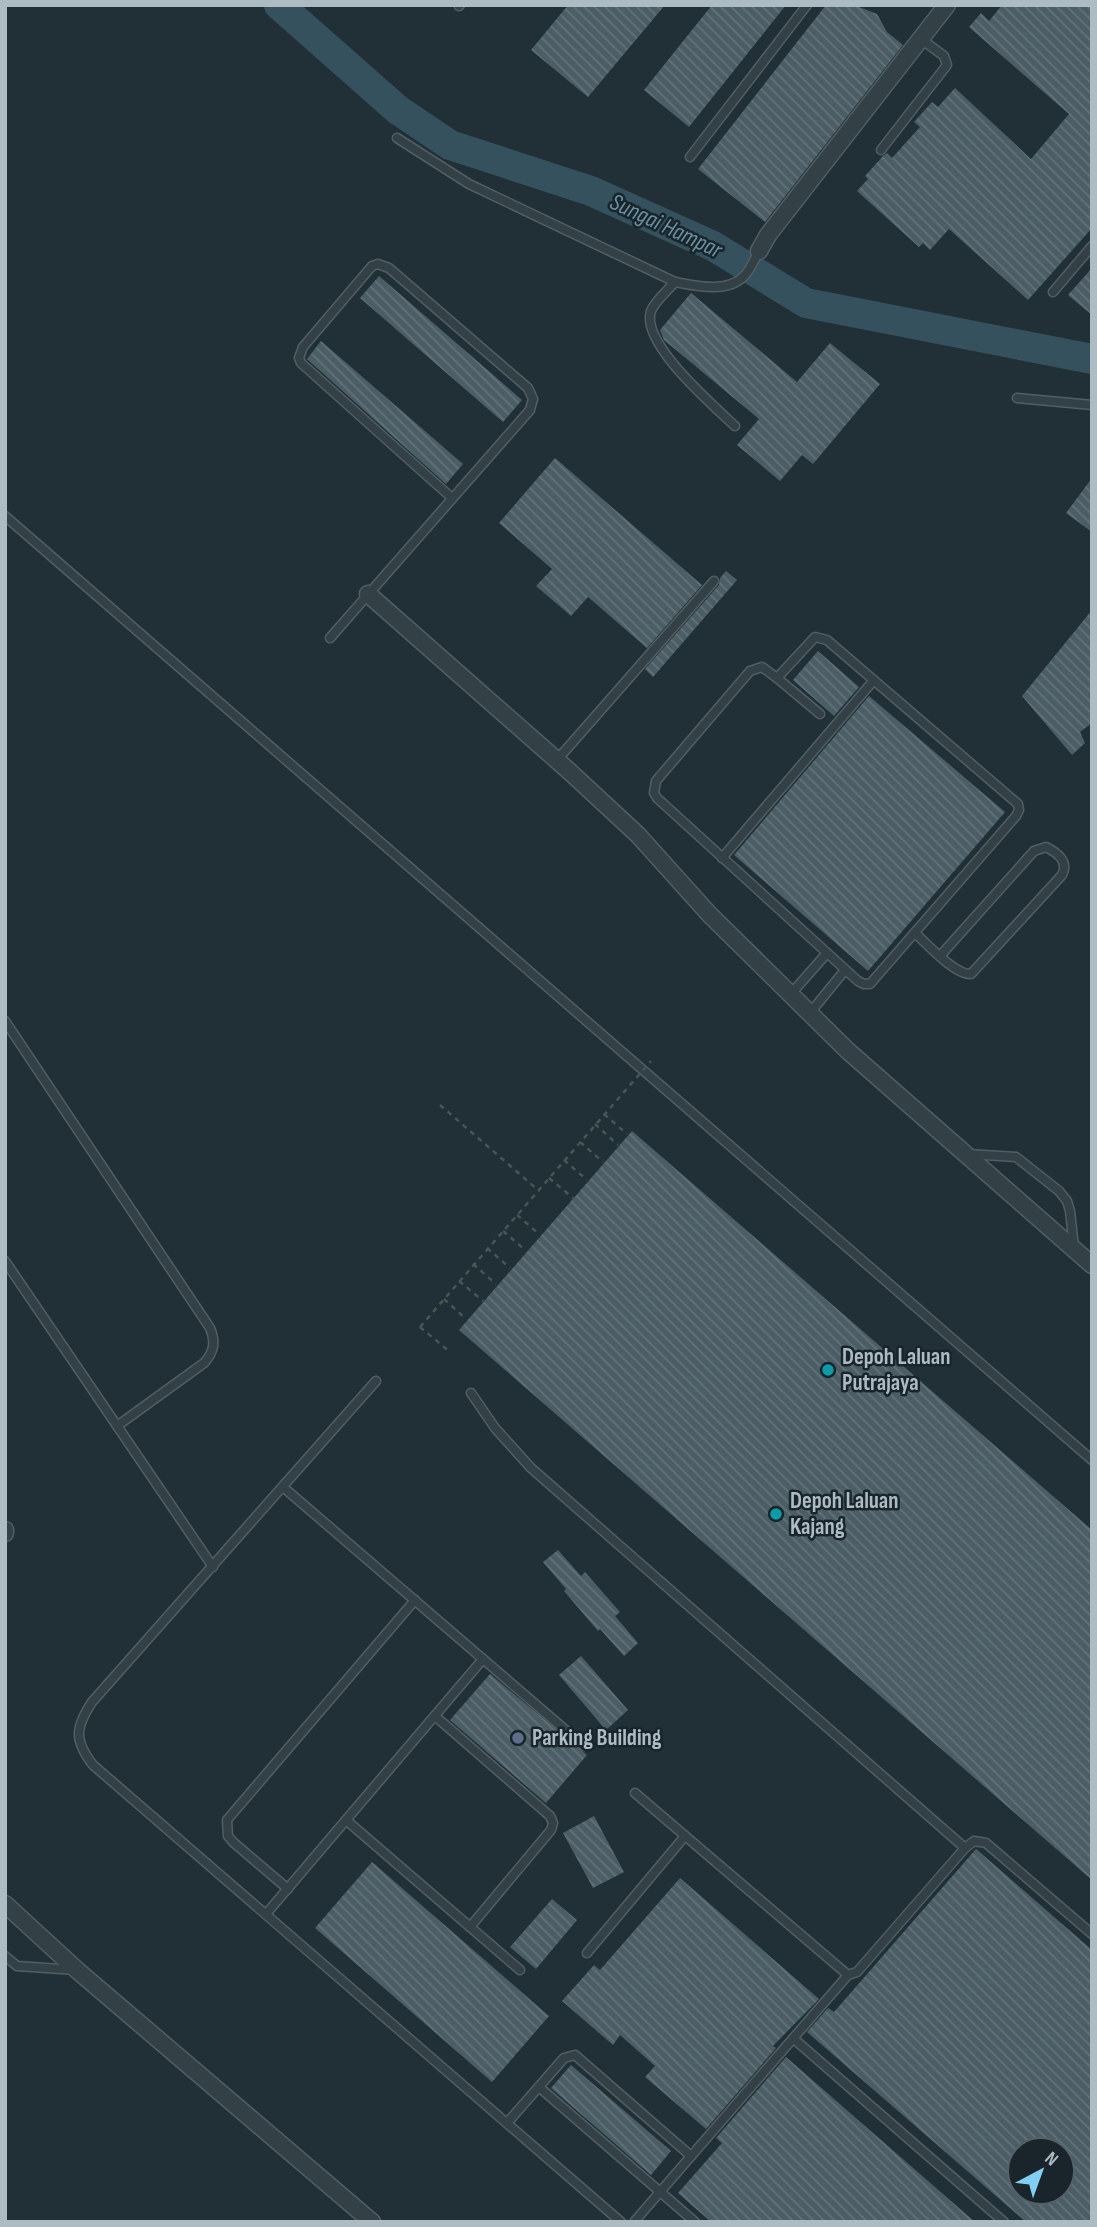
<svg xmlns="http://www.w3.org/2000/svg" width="1097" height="2227" viewBox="0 0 1097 2227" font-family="'Sofia Sans Condensed',sans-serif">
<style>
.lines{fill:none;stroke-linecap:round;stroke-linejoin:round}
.river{stroke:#34515d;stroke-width:30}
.building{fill:url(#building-back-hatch);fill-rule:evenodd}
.lane-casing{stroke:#515e64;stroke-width:11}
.street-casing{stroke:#515e64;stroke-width:19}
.path{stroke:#435855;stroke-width:2.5;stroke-dasharray:5 5;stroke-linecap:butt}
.lane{stroke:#334146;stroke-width:8}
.street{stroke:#334146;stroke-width:16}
.path-bridge{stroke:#435855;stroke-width:2.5;stroke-dasharray:5 5;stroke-linecap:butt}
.culture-dot{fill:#0f9aa8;stroke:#19252b;stroke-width:2.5}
.service-dot{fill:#5c6f8a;stroke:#19252b;stroke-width:2.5}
.labels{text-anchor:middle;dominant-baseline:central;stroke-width:5;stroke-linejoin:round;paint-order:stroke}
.poi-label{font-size:23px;font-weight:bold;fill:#adbcc3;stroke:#19252b;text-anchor:start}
.water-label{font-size:24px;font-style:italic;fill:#6791a2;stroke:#19252b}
</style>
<defs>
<pattern id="building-back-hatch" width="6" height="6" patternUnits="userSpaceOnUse" patternTransform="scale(1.75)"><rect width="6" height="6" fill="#4b5d65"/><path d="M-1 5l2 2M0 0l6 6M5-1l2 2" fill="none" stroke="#627279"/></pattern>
</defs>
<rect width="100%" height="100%" fill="#203036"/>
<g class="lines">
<path class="river" d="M 279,5 L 398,110 L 450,145 L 591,191 L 713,246 L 806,303 L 1092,359"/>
</g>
<g class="building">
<path d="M 568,5 L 665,5 L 588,97 L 531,50 Z"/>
<path d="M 712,5 L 786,5 L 689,127 L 644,90 Z"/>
<path d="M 826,5 L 854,5 L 877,14 L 887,32 L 903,45 L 765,222 L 698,169 Z"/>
<path d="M 1002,5 L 1092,5 L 1092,228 L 1028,300 L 949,229 L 930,250 L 923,243 L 919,247 L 857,191 L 868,179 L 865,176 L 883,156 L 887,153 L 892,158 L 920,127 L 914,122 L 932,102 L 938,107 L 955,88 L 1031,159 L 1069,114 L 969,27 L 981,13 L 989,21 Z"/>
<path d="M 1092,268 L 1092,315 L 1068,295 Z"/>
<path d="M 379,276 L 522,400 L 503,422 L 360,298 Z"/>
<path d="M 691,293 L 797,382 L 830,343 L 880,384 L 813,464 L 802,455 L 780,481 L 737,445 L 759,419 L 664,340 L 660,330 Z"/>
<path d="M 321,341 L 463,464 L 446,484 L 307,359 Z"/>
<path d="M 555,458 L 702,585 L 647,648 L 588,597 L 571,616 L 536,586 L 552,569 L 499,523 Z"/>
<path d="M 1092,478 L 1092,532 L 1066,513 Z"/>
<path d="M 726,571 L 737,580 L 653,677 L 645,669 L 719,585 L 720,578 Z"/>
<path d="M 1092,610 L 1092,723 L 1080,732 L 1085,743 L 1072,755 L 1022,696 Z"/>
<path d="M 818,651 L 859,687 L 834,716 L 793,680 Z"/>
<path d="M 869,696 L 1005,812 L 868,971 L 734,855 Z"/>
<path d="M 632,1131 L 1092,1530 L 1092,1880 L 459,1330 Z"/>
<path d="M 558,1550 L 581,1576 L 585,1572 L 620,1612 L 615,1616 L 638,1643 L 624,1656 L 600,1629 L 598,1631 L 564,1591 L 566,1589 L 543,1562 Z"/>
<path d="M 581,1656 L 628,1710 L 606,1730 L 559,1675 Z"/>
<path d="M 490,1674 L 587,1755 L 546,1803 L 450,1720 Z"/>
<path d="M 594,1816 L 624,1872 L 593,1888 L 563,1833 Z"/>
<path d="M 976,1849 L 1092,1950 L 1092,2222 L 1026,2222 L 807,2032 L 828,2008 L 834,2012 ZM 1020,2150 L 1062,2150 L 1062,2192 L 1020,2192 Z"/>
<path d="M 372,1862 L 549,2016 L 492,2082 L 315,1928 Z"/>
<path d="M 680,1878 L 819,1999 L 773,2046 L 776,2048 L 706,2129 L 645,2077 L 655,2066 L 620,2035 L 613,2045 L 562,2001 L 594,1965 L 600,1970 Z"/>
<path d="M 552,1899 L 577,1920 L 536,1969 L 510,1947 Z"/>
<path d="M 786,2057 L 975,2222 L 711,2222 L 678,2193 L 722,2143 L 716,2138 Z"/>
<path d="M 571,2065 L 671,2151 L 651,2175 L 551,2088 Z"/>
</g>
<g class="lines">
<g class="lane-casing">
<g id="lane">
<path d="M 459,6 L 460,5"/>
<path d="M 397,138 L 469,184 L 675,282 C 696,286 728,294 745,275 C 751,269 755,258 759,251"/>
<path d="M 881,150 L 947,65 L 944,56 L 921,39"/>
<path d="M 690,157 L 807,5"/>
<path d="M 675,282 C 667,291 655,301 651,311 C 640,343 714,406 735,426"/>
<path d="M 1053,292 L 1092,246"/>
<path d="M 1017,398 L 1092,405"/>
<path d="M 5,516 L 1092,1460"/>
<path d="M 815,637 L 827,640 L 1018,804 L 1019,810 L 1016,816 L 870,984 L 864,984 L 858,981 L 657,798 L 654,793 L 656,781 L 750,671 L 762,667 L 777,678 Z"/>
<path d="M 330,638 L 530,410 L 533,399 L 528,388 L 389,268 L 378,264 L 372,266 L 303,347 L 299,358 L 301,363 L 452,498"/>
<path d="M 777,678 L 820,714"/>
<path d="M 557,760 L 714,581"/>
<path d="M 722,858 L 874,680"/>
<path d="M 915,933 C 927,944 955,975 971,974 L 1062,875 C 1069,862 1058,853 1046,847 L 1034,851 L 940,956"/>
<path d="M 790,995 L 827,953"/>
<path d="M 810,1013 L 845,970"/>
<path d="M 5,1021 L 210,1328 C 216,1342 214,1352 204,1363 L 117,1426"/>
<path d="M 968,1154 L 1016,1157 L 1059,1191 L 1067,1201 L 1070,1211 L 1074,1247"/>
<path d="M 5,1261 L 213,1567"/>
<path d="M 376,1381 L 92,1702 C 75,1728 74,1740 93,1765 L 621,2222"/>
<path d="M 471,1393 L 495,1428 L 531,1468 L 965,1848 L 974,1841 L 986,1843 L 1092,1934"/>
<path d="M 283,1487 L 584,1746"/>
<path d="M 435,1716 L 550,1816 L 553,1823 L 551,1830 L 470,1927"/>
<path d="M 346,1820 L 520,1970"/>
<path d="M 288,1889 L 233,1842 L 228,1836 L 227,1820 L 415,1600"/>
<path d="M 266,1914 L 483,1659"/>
<path d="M 587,1953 L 685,1836"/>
<path d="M 5,1956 L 17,1966 L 75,1970"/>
<path d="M 848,1975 L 857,1972 L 965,1848"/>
<path d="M 794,2039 L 1004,2222"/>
<path d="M 539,2087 L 695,2222"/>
<path d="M 507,2123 L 564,2058 L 575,2055 L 691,2156"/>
<path d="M 634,2222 L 848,1975 L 635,1793"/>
</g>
</g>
<g class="street-casing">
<g id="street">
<path d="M 759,251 L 768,235 L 947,5"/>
<path d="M 368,594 L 569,771 L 638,835 L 709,914 L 848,1051 L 1092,1265"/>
<path d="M 5,1530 L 5,1533"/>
<path d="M 5,1904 L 78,1971 L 372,2222"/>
</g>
</g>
<g class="path">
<path d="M 440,1105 L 538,1190"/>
<path d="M 604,1114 L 627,1134"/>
<path d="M 595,1124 L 618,1145"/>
<path d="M 580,1142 L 603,1162"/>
<path d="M 564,1160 L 587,1180"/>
<path d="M 549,1178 L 573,1198"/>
<path d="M 517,1215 L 539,1234"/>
<path d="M 503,1231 L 524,1249"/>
<path d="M 487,1248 L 510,1268"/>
<path d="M 473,1264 L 496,1284"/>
<path d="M 459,1281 L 483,1301"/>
<path d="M 444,1299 L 466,1319"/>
<path d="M 420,1327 L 450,1352"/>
</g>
<use href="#lane" class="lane"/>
<use href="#street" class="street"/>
<path class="path-bridge" d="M 420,1327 L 651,1061"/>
</g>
<g class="culture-dot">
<circle cx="828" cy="1370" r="7"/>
<circle cx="776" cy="1514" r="7"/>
</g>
<circle class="service-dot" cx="518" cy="1738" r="7"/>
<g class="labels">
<g class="poi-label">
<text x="842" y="1357">Depoh Laluan<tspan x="842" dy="26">Putrajaya</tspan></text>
<text x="790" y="1501">Depoh Laluan<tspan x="790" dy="26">Kajang</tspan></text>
<text x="532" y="1738">Parking Building</text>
</g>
<g class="water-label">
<text transform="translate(666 226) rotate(25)">Sungai Hampar</text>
</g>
</g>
<rect width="1097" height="2227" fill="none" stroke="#adbcc3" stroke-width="14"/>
<g transform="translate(1041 2171) rotate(41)"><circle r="33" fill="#19252b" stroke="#546168" stroke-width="2"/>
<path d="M0-5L12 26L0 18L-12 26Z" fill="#81cff4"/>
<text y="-10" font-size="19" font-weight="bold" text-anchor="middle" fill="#adbcc3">N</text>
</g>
</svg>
